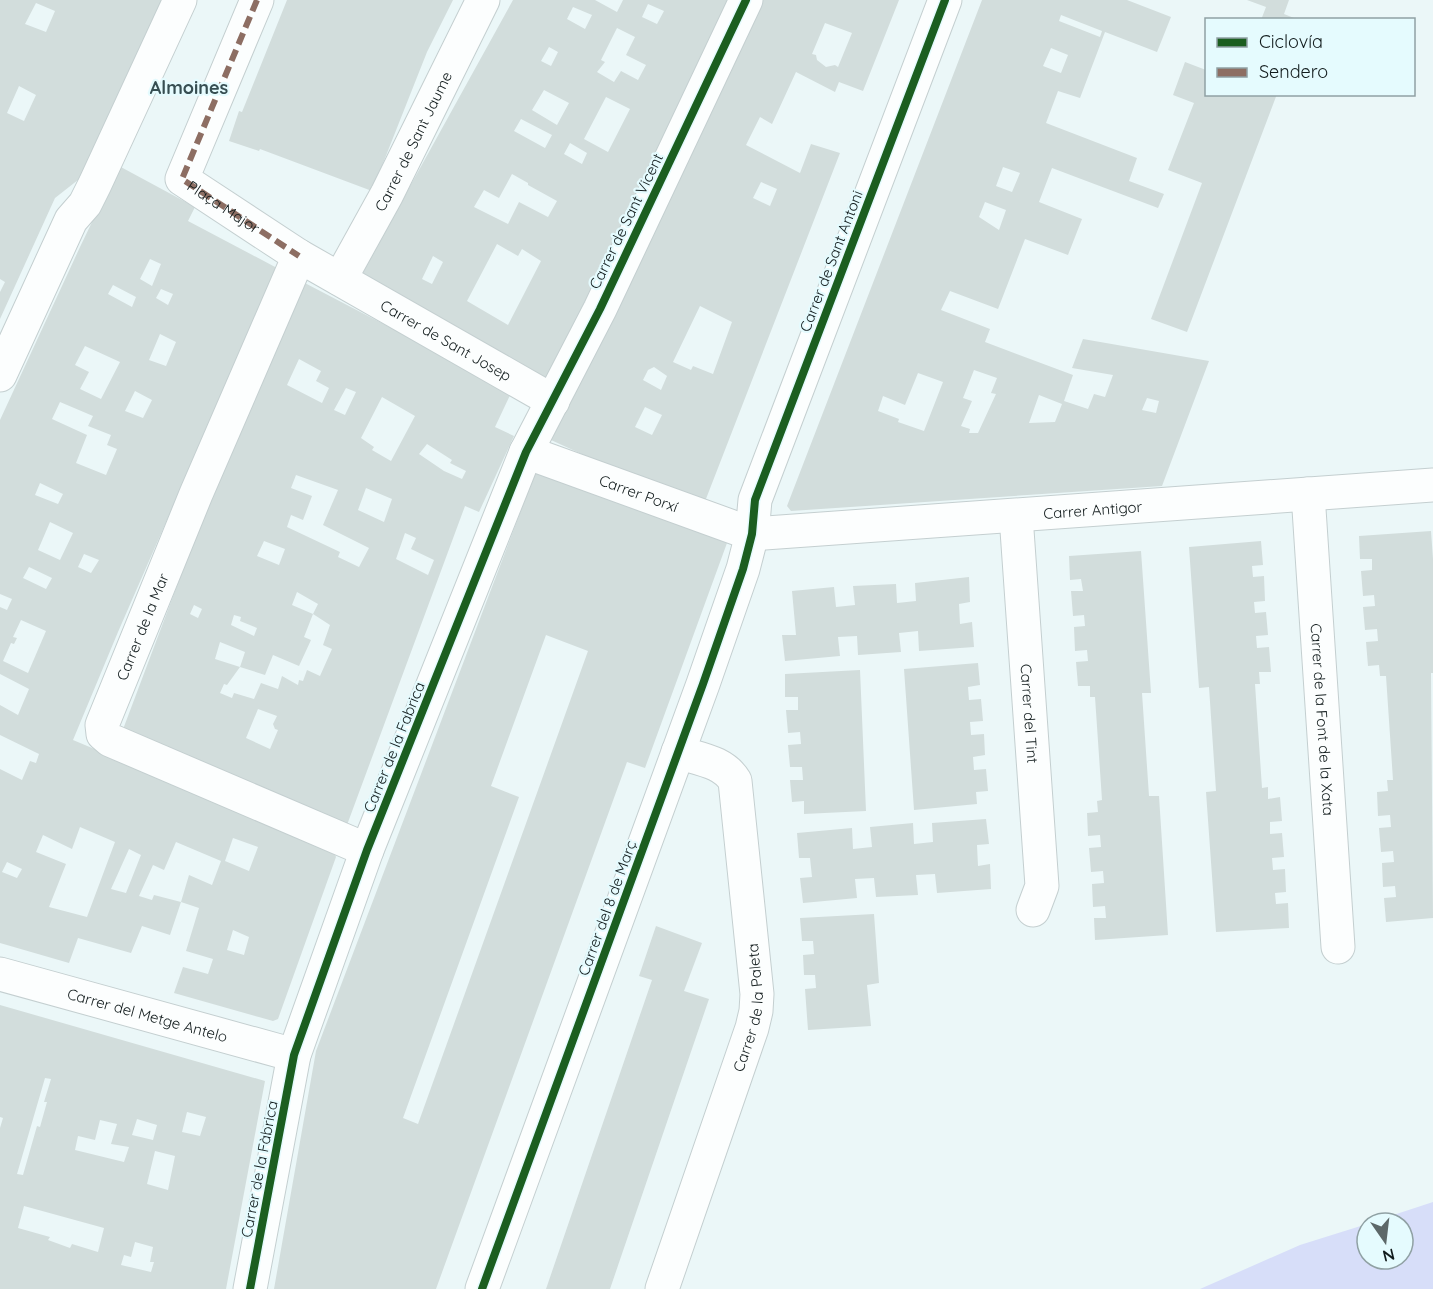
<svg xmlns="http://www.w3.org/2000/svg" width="1433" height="1289" viewBox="0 0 1433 1289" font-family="Quicksand,sans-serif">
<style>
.water{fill:#d7def9}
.building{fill:#d2dddc;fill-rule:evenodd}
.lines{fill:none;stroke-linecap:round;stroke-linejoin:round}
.pedestrian-casing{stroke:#c4cfd0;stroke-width:35}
.minor-casing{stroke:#c4cfd0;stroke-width:35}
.tertiary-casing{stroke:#c4cfd0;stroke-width:35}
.pedestrian{stroke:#fcfefe;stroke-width:33}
.minor{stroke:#fcfefe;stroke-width:33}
.tertiary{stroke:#fcfefe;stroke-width:33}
.quiet{stroke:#8d6e63;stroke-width:6;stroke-dasharray:12 6;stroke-linecap:butt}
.cycleway-casing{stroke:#e5fbfe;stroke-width:11}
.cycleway{stroke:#1b5e20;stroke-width:8}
.labels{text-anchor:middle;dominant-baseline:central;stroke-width:4.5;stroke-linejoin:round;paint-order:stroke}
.street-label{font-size:15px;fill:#111b1c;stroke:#e5fbfe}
.quarter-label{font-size:18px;font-weight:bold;fill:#374e52;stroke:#e5fbfe}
</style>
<rect width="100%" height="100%" fill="#ebf7f8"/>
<path class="water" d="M 1433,1202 L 1433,1289 L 1200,1289 L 1300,1245 L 1367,1224 L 1367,1259 L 1403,1259 L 1403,1223 L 1369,1223 Z"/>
<g class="building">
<path d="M 0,0 L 162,0 L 83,176 L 55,198 L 0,319 L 0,292 L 5,282 L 0,279 ZM 36,3 L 55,11 L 46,32 L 25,24 ZM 19,86 L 36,95 L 24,121 L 7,113 Z"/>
<path d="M 287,0 L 453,0 L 427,52 L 372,191 L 260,149 L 259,151 L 229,141 L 239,111 L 242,112 Z"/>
<path d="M 513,0 L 595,0 L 617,12 L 623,0 L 732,0 L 552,381 L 362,273 ZM 648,4 L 664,11 L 657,24 L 642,17 ZM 573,7 L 592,15 L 585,29 L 567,19 ZM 617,28 L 635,37 L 626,55 L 646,65 L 638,80 L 621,71 L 614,82 L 597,72 L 605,62 L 601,60 ZM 549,47 L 558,52 L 551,66 L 541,61 ZM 544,90 L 569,103 L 557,125 L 532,110 ZM 606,97 L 630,109 L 608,152 L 584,139 ZM 521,119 L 552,135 L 545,148 L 514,131 ZM 570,143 L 587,153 L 582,164 L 564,154 ZM 512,174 L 528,183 L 528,185 L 557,201 L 548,217 L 519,202 L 508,224 L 474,207 L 484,190 L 499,198 ZM 497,244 L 518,256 L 522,249 L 541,261 L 508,325 L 467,301 ZM 433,256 L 443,262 L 432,284 L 422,279 Z"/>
<path d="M 763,0 L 899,0 L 863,91 L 839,82 L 835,92 L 796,72 L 772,124 L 760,117 L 746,145 L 800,173 L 811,144 L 840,153 L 704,504 L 636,479 L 551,440 ZM 825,23 L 852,33 L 838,67 L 835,65 L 826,67 L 817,60 L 816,55 L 812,54 ZM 761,182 L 777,189 L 770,206 L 753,198 ZM 700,306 L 732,322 L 713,374 L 693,366 L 691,370 L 673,362 ZM 654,367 L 667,376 L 661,390 L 643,380 L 648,370 ZM 645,407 L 662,415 L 652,435 L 635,427 Z"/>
<path d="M 982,0 L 1127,0 L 1171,17 L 1157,52 L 1105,32 L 1080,98 L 1058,91 L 1046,123 L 1137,158 L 1129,181 L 1164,194 L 1158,208 L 1052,168 L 1039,202 L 1082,219 L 1068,255 L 1025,239 L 998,309 L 950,291 L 941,310 L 990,329 L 985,342 L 1073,375 L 1064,401 L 1088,409 L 1094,394 L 1105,397 L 1113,375 L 1072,368 L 1083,339 L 1209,361 L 1162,486 L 791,511 L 787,506 ZM 1061,15 L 1102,31 L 1100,37 L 1059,21 ZM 1051,48 L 1068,55 L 1061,73 L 1043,66 ZM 1003,167 L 1020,173 L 1012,192 L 996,186 ZM 985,202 L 1006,210 L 999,230 L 979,217 ZM 974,370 L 997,378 L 991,393 L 996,394 L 978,433 L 969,433 L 970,429 L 961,426 L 972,401 L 963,398 ZM 918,373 L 943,382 L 924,431 L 898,422 L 899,419 L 878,411 L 883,396 L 905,405 ZM 1039,395 L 1062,404 L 1055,422 L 1029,423 ZM 1147,398 L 1159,401 L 1156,413 L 1142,410 Z"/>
<path d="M 1247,0 L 1289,0 L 1284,14 L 1299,20 L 1261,20 L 1266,7 Z"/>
<path d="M 1185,62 L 1206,70 L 1206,94 L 1277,94 L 1187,332 L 1151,319 L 1202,183 L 1168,170 L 1194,103 L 1173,95 Z"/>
<path d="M 119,166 L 195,207 L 188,221 L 277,268 L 118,632 L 73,740 L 333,849 L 336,857 L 278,1019 L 273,1021 L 174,993 L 183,967 L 208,974 L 213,959 L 186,951 L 199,908 L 181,902 L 170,935 L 142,926 L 131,953 L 78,938 L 69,963 L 0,943 L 0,769 L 22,780 L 30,761 L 36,763 L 39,754 L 0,735 L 0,705 L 18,715 L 29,689 L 0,674 L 0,607 L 7,610 L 12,599 L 0,594 L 0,420 L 80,247 ZM 150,259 L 161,264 L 152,286 L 140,279 ZM 113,285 L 136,297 L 132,307 L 108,294 ZM 161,289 L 173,294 L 168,305 L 156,298 ZM 160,334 L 176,342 L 166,366 L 149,360 ZM 85,346 L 120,362 L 101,399 L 80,389 L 89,372 L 75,365 ZM 135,391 L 152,400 L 143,418 L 125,411 ZM 60,402 L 93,416 L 88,426 L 111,435 L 107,445 L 117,449 L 106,475 L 76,463 L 87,435 L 52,419 ZM 40,483 L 63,494 L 58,504 L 35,495 ZM 50,522 L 73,533 L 60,560 L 38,550 ZM 84,554 L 99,560 L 91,573 L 78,567 ZM 29,567 L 52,578 L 46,589 L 23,578 ZM 21,620 L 46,631 L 28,673 L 3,661 L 11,643 L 14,644 L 17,638 L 13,637 ZM 80,827 L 115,842 L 87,917 L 49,907 L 66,864 L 36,852 L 43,835 L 72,849 ZM 233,838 L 258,847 L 249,871 L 225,861 ZM 176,842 L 221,861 L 212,885 L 189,875 L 181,902 L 154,895 L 152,900 L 139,896 L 153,865 L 164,870 ZM 129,849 L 141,855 L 126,893 L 111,889 ZM 7,862 L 22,869 L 17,878 L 2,872 ZM 233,930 L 249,937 L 244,955 L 227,950 Z"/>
<path d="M 301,281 L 512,391 L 495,427 L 514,436 L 479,512 L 465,506 L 347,825 L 122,732 L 204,514 ZM 299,359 L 321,371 L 316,381 L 329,388 L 322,403 L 287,385 ZM 346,388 L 356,392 L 345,415 L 334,410 ZM 382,397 L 415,416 L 391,461 L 372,450 L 374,447 L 361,438 ZM 427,444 L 452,460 L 450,463 L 466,471 L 462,479 L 444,471 L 419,454 ZM 296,475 L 338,490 L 323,525 L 369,548 L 359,567 L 338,557 L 340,552 L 287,527 L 291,515 L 303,520 L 312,496 L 291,488 ZM 366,488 L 392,499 L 384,522 L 358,510 ZM 405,533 L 416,538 L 411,549 L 434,560 L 428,575 L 396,559 ZM 264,541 L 285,549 L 279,565 L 257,556 ZM 297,592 L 318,604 L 313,614 L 330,625 L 323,645 L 332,649 L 320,676 L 307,670 L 303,681 L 299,680 L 298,685 L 282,676 L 278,689 L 261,683 L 254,699 L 234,693 L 232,698 L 220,693 L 224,684 L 227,685 L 240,667 L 215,659 L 220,642 L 245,652 L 240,667 L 265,675 L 273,655 L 299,666 L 311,640 L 304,637 L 313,614 L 292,605 ZM 194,605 L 202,609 L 198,618 L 190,614 ZM 234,615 L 241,617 L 240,621 L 257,628 L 254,636 L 231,625 ZM 258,709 L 277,716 L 273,724 L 275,729 L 278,730 L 270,749 L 246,738 Z"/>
<path d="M 536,471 L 727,543 L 645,768 L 627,762 L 436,1289 L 274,1289 L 316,1051 ZM 546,635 L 588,651 L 418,1124 L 403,1118 L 519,797 L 491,786 Z"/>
<path d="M 1431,531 L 1433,559 L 1433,673 L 1431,673 L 1433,918 L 1386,922 L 1384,898 L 1396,897 L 1395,886 L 1383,887 L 1382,863 L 1394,862 L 1393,851 L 1381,852 L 1379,828 L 1391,827 L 1390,815 L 1378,816 L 1377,792 L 1388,791 L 1387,780 L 1393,780 L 1386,676 L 1380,676 L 1379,665 L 1368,666 L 1366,642 L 1378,641 L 1377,629 L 1365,630 L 1363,607 L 1375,606 L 1374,595 L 1363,596 L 1361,571 L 1372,570 L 1372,559 L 1360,559 L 1359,536 Z"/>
<path d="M 1261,541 L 1263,565 L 1252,566 L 1253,577 L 1264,576 L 1265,601 L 1254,602 L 1255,613 L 1266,612 L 1268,635 L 1256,636 L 1257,648 L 1269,647 L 1271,672 L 1259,672 L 1260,684 L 1255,684 L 1262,788 L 1268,787 L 1268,799 L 1280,797 L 1282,821 L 1270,822 L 1270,834 L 1282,833 L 1284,857 L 1272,858 L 1273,870 L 1285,869 L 1286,892 L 1275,893 L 1276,904 L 1288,903 L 1289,928 L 1216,932 L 1206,792 L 1216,791 L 1209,687 L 1199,688 L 1189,547 Z"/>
<path d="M 1141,551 L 1151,693 L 1142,693 L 1149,796 L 1159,796 L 1168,935 L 1095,940 L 1094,918 L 1106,918 L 1105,906 L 1093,907 L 1092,884 L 1104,883 L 1103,871 L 1091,872 L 1089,848 L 1101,847 L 1100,835 L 1088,836 L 1087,813 L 1098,812 L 1097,801 L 1102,800 L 1095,697 L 1090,697 L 1090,686 L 1078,686 L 1076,662 L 1088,661 L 1087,650 L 1075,651 L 1074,627 L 1085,626 L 1084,615 L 1073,616 L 1071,591 L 1083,591 L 1081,579 L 1070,580 L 1069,556 Z"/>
<path d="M 969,577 L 970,602 L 959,604 L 960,624 L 972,622 L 974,647 L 919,651 L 918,631 L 899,633 L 901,652 L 858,655 L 857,636 L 838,637 L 840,656 L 785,661 L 782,635 L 796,635 L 792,591 L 834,587 L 836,607 L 855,605 L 853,586 L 896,584 L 897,603 L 916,601 L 915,583 Z"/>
<path d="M 978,663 L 980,685 L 968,687 L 969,700 L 981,699 L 983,721 L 970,722 L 971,735 L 984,734 L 985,755 L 973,757 L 974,770 L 986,769 L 988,791 L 976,792 L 977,804 L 914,810 L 904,669 Z"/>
<path d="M 860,670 L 866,811 L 804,814 L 804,801 L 792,802 L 790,780 L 803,780 L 802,767 L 790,767 L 788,745 L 801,744 L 800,732 L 788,733 L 786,710 L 798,710 L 798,697 L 785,697 L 785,674 Z"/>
<path d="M 986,819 L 989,844 L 977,845 L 978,866 L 990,864 L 991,889 L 937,893 L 935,874 L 916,875 L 918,895 L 876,897 L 874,878 L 855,879 L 857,898 L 803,903 L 800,878 L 812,877 L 810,858 L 799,858 L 797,833 L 852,828 L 853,849 L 872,847 L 870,827 L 913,823 L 914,844 L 933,842 L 932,823 Z"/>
<path d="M 874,914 L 879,983 L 867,985 L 871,1026 L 808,1030 L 805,989 L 816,988 L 815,975 L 804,975 L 803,955 L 814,954 L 813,941 L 802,941 L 800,918 Z"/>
<path d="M 656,926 L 702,943 L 684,991 L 709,999 L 610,1289 L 546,1289 L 652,980 L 639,976 Z"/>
<path d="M 0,1005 L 265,1081 L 226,1289 L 0,1289 L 0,1128 L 3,1118 L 0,1117 ZM 45,1078 L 51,1079 L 44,1102 L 47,1102 L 40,1127 L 37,1126 L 23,1175 L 17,1174 ZM 187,1112 L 206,1117 L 200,1136 L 182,1132 ZM 137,1119 L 157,1125 L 153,1140 L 132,1135 ZM 100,1120 L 117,1124 L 111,1144 L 129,1147 L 124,1162 L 75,1150 L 78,1136 L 95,1140 ZM 155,1151 L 175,1156 L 168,1190 L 147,1184 ZM 24,1206 L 104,1228 L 98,1252 L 72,1244 L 70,1248 L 48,1240 L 50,1237 L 18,1228 ZM 135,1242 L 153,1247 L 150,1262 L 154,1262 L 151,1272 L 121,1265 L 124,1255 L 131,1257 Z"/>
</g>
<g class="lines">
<g class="pedestrian-casing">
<g id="pedestrian">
<path id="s1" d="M 257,0 L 182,179 L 299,256"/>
</g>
</g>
<g class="minor-casing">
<g id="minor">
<path id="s2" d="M 340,279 L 387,194 L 483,0"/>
<path d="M 0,375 L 71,220 L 85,204 L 95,184 L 180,0"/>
<path id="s3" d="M 526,452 L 752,534 L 1433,485"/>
<path id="s4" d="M 1308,494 L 1338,947"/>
<path id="s5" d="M 1016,516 L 1042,886 L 1033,910"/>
<path id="s6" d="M 367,850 L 110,740 L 103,734 L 102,725 L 196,494 L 299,256 L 553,401"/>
<path id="s7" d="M 0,974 L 294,1055"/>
<path d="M 250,1289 L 294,1055 L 367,850 L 526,452 L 600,309 L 746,0"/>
<path id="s8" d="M 662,1289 L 752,1028 L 756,1011 L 757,994 L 735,781 C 723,761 698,759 678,752"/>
</g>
</g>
<g class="tertiary-casing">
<path id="tertiary" d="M 482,1289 L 703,684 L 743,569 L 752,534 L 755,500 L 945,0"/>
</g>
<use href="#pedestrian" class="pedestrian"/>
<use href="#minor" class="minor"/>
<use href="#tertiary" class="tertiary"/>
<path class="quiet" d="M 257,0 L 182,179 L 299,256"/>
<g class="cycleway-casing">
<g id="cycleway">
<path d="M 250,1289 L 294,1055 L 367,850 L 526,452 L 600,309 L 746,0"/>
<path d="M 482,1289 L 703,684 L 743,569 L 752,534 L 755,500 L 945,0"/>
</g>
</g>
<use href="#cycleway" class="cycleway"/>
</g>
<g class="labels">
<g class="street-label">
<text stroke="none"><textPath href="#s2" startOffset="156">Carrer de Sant Jaume</textPath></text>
<text stroke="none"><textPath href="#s1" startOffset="244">Plaça Major</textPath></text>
<text transform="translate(626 221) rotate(-64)">Carrer de Sant Vicent</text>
<text transform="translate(831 261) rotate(-69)">Carrer de Sant Antoni</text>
<text stroke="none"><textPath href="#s6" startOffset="976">Carrer de Sant Josep</textPath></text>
<text stroke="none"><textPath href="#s3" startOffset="120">Carrer Porxí</textPath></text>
<text stroke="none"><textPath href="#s3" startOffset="582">Carrer Antigor</textPath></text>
<text stroke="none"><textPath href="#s6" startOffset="404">Carrer de la Mar</textPath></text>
<text stroke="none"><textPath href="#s5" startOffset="198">Carrer del Tint</textPath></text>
<text stroke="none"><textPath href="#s4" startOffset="226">Carrer de la Font de la Xata</textPath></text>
<text transform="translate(394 747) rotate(-68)">Carrer de la Fabrica</text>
<text transform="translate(607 908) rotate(-70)">Carrer del 8 de Març</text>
<text stroke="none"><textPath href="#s8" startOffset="296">Carrer de la Paleta</textPath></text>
<text stroke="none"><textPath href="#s7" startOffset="153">Carrer del Metge Antelo</textPath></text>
<text transform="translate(259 1169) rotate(-79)">Carrer de la Fàbrica</text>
</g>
<g class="quarter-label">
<text x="189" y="87">Almoines</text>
</g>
</g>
<rect x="1205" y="18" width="210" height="78" fill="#e5fbfe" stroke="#90a1a4" stroke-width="1.5"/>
<rect x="1217" y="38" width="30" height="9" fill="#1b5e20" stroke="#90a1a4" stroke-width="1.5"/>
<text x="1259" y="48" font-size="18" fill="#111b1c">Ciclovía</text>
<rect x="1217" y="68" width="30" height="9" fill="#8d6e63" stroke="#90a1a4" stroke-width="1.5"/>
<text x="1259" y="78" font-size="18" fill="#111b1c">Sendero</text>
<g transform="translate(1385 1241) rotate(166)"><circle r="28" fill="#e5fbfe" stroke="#90a1a4" stroke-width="1.5"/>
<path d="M0-4.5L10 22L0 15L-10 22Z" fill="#5d6869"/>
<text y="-9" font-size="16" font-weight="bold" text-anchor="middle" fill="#111b1c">N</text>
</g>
</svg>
